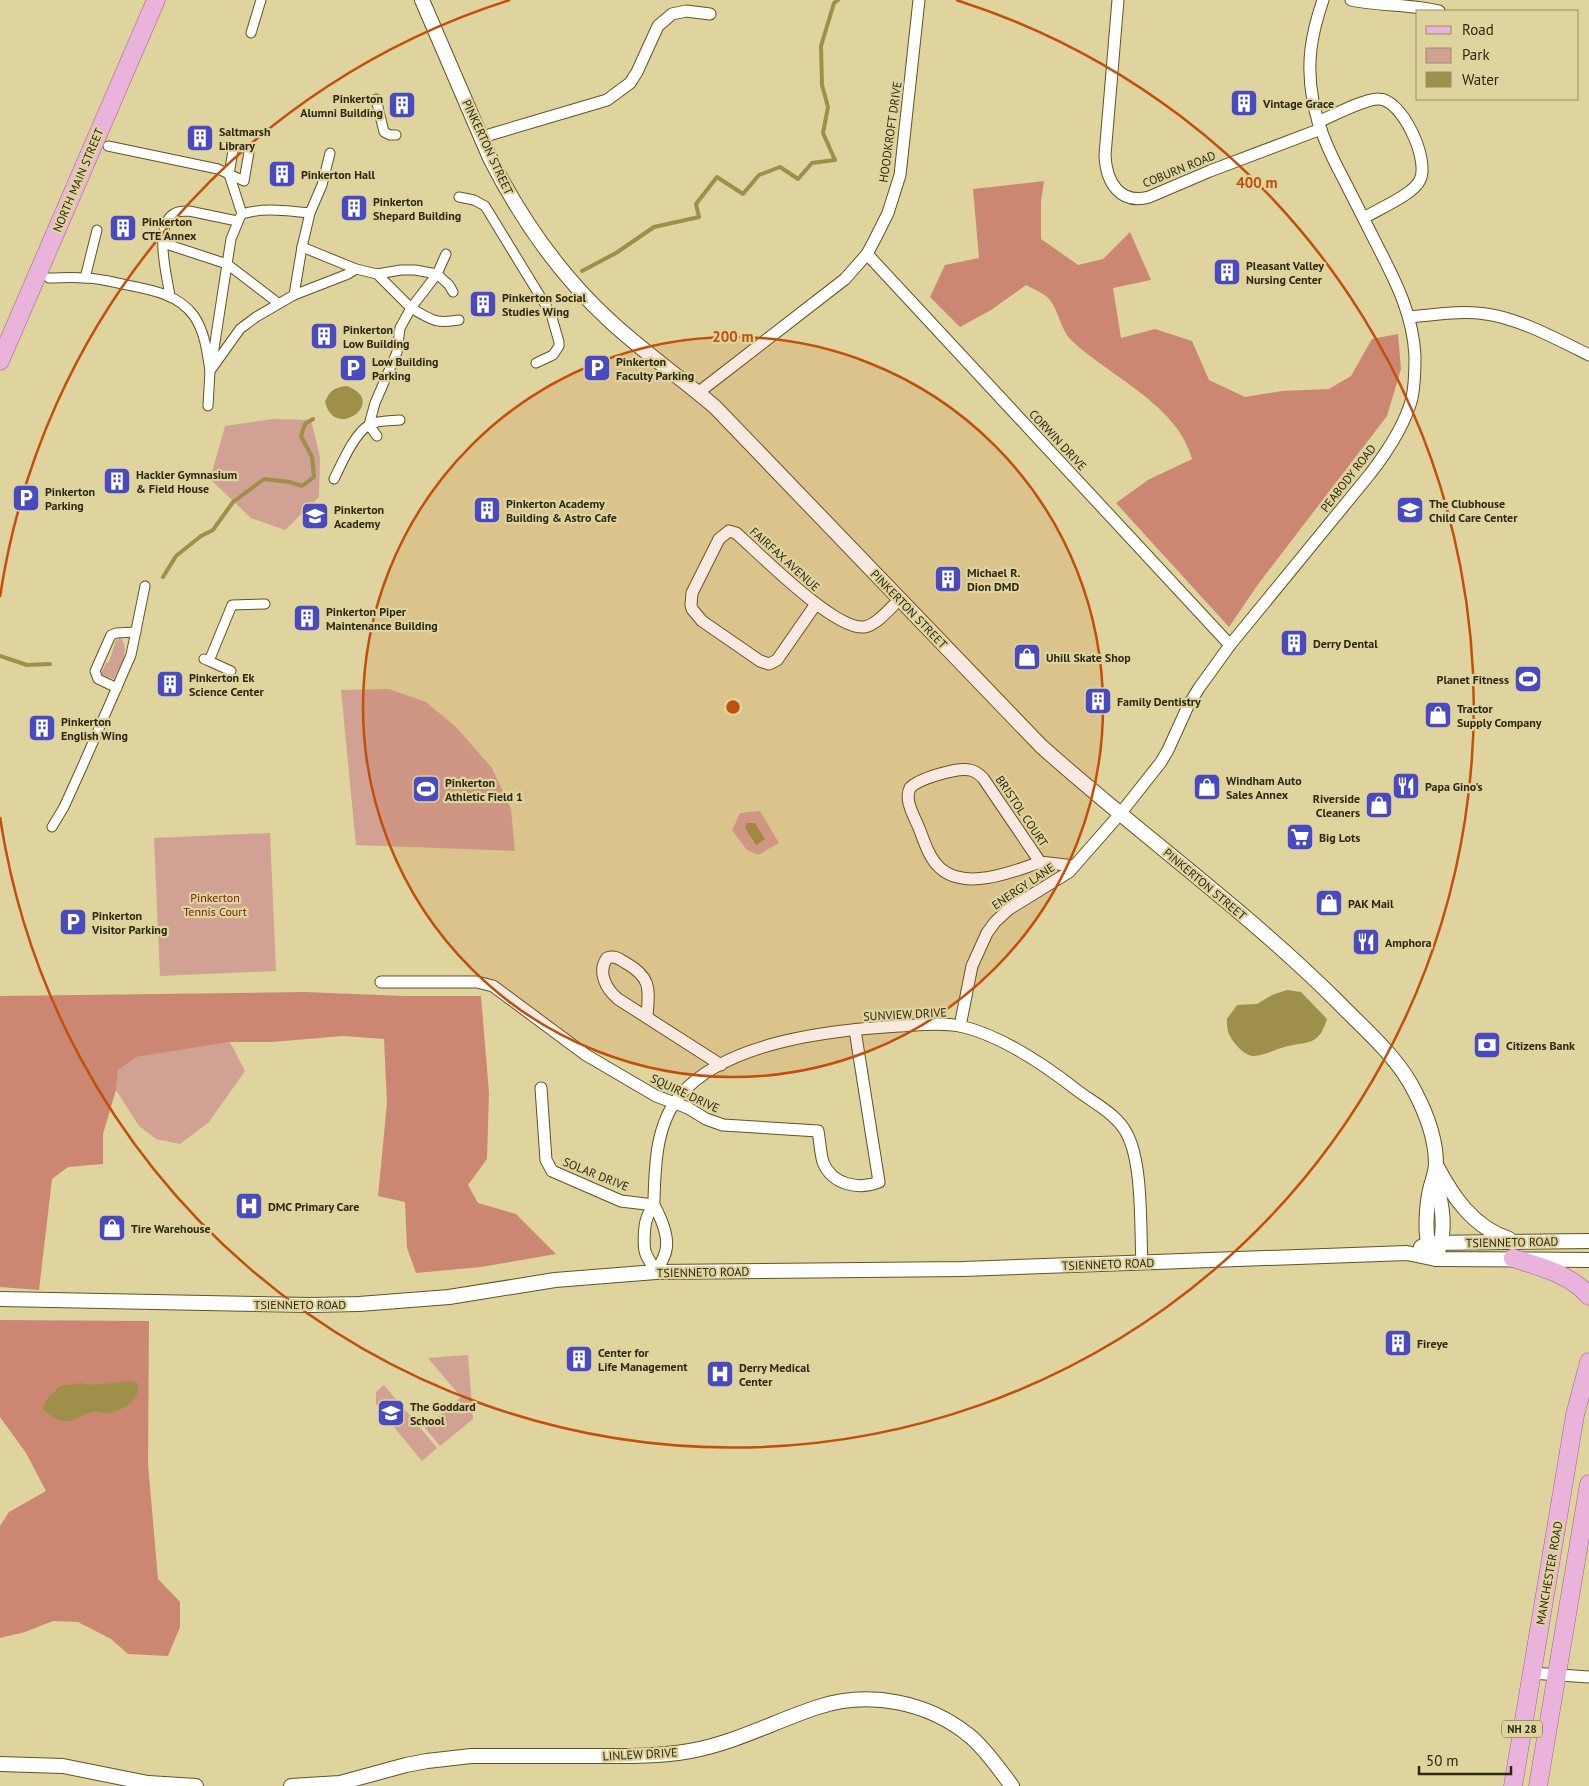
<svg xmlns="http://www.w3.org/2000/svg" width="1589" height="1786" viewBox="0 0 1589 1786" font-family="'PT Sans',sans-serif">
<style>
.green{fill:#d1a193}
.forest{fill:#cc8773}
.water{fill:#9e8f4b}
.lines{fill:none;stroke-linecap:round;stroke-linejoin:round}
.stream{stroke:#9e8f4b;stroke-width:4}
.pedestrian-casing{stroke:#5f5422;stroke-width:11}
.minor-casing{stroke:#5f5422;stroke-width:13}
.tertiary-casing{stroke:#5f5422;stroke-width:16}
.primary-casing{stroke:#9d6285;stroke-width:19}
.pedestrian{stroke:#fff;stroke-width:9}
.minor{stroke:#fff;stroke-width:11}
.tertiary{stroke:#fff;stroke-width:14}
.primary{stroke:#e9b3db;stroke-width:18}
.ring{fill:none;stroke:#c24f0d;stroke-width:2.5}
.labels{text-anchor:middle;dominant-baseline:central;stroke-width:4.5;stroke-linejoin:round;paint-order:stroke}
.shield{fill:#dfd39e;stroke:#625b3d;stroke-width:1}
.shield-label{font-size:11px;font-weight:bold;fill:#2c2813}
.poi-label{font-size:12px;font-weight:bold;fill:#2c2813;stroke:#dfd39e;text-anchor:start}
.street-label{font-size:12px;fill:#2c2813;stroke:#dfd39e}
.park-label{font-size:12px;fill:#742206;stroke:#dfd39e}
.centre{fill:#c24f0d;stroke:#dfd39e;stroke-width:2.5}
.ring-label{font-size:15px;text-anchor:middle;font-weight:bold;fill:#c24f0d;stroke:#dfd39e;stroke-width:4.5;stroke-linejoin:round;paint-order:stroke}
</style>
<rect width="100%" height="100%" fill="#dfd39e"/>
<g class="green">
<path d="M 273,419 L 311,420 L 320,457 L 319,497 L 285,530 L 251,518 L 210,479 L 225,426 Z"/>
<path d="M 120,638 C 132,649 119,667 114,679 L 102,675 L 101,674 L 106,663 L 109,662 L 116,640 Z"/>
<path d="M 389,689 L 426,702 L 456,727 L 492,768 L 511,809 L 515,851 L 356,845 L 341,690 Z"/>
<path d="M 760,811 L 779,843 L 758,855 L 747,850 L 732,830 L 740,813 Z"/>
<path d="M 270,833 L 276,971 L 160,976 L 154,838 Z"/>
<path d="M 230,1042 L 245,1071 L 209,1122 L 180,1144 L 156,1139 L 139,1126 L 116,1090 L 118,1070 L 137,1057 Z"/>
<path d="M 468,1355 L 473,1419 L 440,1446 L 425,1428 L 461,1397 L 428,1358 Z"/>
<path d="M 384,1385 L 437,1448 L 422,1461 L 383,1414 L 383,1404 L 376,1405 L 376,1392 Z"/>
</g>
<g class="forest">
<path d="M 1044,181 L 1041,201 L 1041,239 L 1078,265 L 1103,259 L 1130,232 L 1151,280 L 1113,288 L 1121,338 L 1155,329 L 1192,341 L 1209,380 L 1245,397 L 1282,391 L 1329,389 L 1351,376 L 1372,339 L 1398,334 L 1401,369 L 1387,416 L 1259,583 L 1229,627 L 1116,503 L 1148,480 L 1192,459 C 1178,405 1109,376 1071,340 C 1060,329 1059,310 1049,299 C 1044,293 1033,289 1026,285 L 991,310 L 960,327 L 930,297 L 945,265 L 979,258 L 973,189 Z"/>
<path d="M 304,992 L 405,996 L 481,996 L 489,1093 L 487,1159 L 468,1185 L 478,1203 L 516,1214 L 556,1254 L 481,1267 L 416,1273 L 407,1248 L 405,1202 L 378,1196 L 387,1103 L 384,1039 L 343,1036 L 272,1042 L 230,1042 L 137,1057 L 118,1070 L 116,1090 L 103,1134 L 103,1164 L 68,1167 L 52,1179 L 39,1290 L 0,1287 L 0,996 Z"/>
<path d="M 0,1320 L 149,1321 L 148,1464 L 158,1579 L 180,1602 L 180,1627 L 168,1656 L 128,1654 L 111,1639 L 78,1622 L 53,1621 L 25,1632 L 0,1638 L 0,1526 L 9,1512 L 46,1491 L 26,1453 L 0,1417 Z"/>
</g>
<g class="water">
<path d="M 347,386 C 352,388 360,392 362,398 C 368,414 333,434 325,402 C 329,391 335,387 347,386 Z"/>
<path d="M 747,823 L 755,823 L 765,839 L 756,845 L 745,828 Z"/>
<path d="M 1287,990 L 1301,992 L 1327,1019 C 1318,1049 1305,1040 1281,1048 C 1272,1051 1265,1055 1255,1056 C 1245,1057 1233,1043 1229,1034 C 1227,1030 1227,1023 1227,1019 L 1237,1005 L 1257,1004 L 1272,995 Z"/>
<path d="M 129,1381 L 138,1383 C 141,1401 120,1413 104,1413 C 101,1413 96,1411 93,1412 C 84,1413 76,1421 67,1421 C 57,1422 50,1415 43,1409 L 46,1400 L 60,1386 L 81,1383 L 94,1385 Z"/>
</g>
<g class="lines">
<g class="stream">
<path d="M 582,271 L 616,253 L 654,227 L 699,217 L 696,204 L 717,177 L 743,194 L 759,175 L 780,167 L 798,179 L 812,163 L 835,160 L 823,133 L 828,107 L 822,85 L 821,46 L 834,3 L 838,0"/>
<path d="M 163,577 L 176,556 L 201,536 L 213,530 L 233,502 L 264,479 L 289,482 L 302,486 L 314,477 L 312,457 L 301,436 L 305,424 L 313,419"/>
<path d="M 0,656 L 27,665 L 50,664"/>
</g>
<g class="pedestrian-casing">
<g id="pedestrian">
<path d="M 251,33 L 261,0"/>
<path d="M 376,99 L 384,132 L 390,135 L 396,135"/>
<path d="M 108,146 L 218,169 L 244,181 L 249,152"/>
<path d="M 233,151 L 229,174 L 242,214 C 264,207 287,211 310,213"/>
<path d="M 459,197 L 474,200 L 485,206 L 551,314 L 559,342 L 559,346 L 553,355 L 536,363"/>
<path d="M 163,243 L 227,264 L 231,239 L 240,217"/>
<path d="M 302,247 L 356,269 L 377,274 L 401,270 L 415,270 L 437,274 L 449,285 L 453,292"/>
<path d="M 446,254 L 437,274 L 411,308 C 432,320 435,324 459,320"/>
<path d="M 49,278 C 61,278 72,277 84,278 C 97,278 109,281 122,284 C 147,289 178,293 194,316 C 205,332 207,352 210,371"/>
<path d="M 85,278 L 97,230"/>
<path d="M 294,295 L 348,274 L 356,269"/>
<path d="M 170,296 C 167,277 155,231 171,216 C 176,211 182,211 189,211 L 237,221"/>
<path d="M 212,362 L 227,264 L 278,303"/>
<path d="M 208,406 L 210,371 L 240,329 L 256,317 L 294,295 L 302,247 L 310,213 L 322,185 L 330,153"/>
<path d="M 377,436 L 369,425 L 375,403 L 397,352 L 400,328 L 411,308 L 377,274"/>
<path d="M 334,479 C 342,463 354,434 369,425 C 377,420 390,421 400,420"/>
<path d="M 204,659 L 209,661 L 232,605 L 265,604"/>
<path d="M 209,661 L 231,671"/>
<path d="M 117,688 L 98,679 L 95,671 L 111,635 L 116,633 L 136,632"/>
<path d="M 52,827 L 64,807 L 83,765 L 131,655 L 145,586"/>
</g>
</g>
<g class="minor-casing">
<g id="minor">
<path d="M 1118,0 L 1105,155 C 1106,182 1120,205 1149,197 L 1210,171 L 1321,129"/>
<path d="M 1351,0 C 1380,6 1410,4 1439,11"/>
<path d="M 1318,122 C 1332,116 1366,98 1379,99 C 1402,99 1430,160 1420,180 C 1413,195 1378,209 1364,218"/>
<path d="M 482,137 L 607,100 L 630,83 L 637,72 L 658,26 L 672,14 L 686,11 L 710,14"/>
<path d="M 867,254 L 1230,645"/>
<path d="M 1409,317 C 1434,315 1461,310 1486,314 C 1518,318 1559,340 1589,355"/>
<path d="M 699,392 L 845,279 L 867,254 L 875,239 L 888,213 L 900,175 L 919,0"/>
<path d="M 816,604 L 777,660 L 769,664 L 760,661 L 702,621 L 692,609 L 691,605 L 692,593 L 719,539 L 729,531 L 736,533 C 759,553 834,630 864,627 C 877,625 890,608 900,599"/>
<path d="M 1040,862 C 1013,872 965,891 940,868 C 929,858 924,841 919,828 C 914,816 904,800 910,788 C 918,779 957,767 970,770 C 975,771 979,774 983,778 L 1040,862 L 1074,866"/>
<path d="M 381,982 L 477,982 L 493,986 L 586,1055 L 656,1096 L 688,1108 L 706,1119 L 723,1125 L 818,1131 C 820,1141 820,1152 823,1162 C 832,1185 859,1190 879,1182 L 855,1030"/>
<path d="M 647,1017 C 649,989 652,978 626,963 C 619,959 615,955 607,958 C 597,972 606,989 618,999 L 721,1065"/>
<path d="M 960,1026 L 972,966 L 987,933 L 995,922 L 1009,909 L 1069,872 L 1120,814 L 1161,762 L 1168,750 L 1188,706 L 1199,688 L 1230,645 L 1370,474 C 1387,452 1405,425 1412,398 C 1415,384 1415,370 1415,356 C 1413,316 1397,284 1379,249 C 1367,225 1355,202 1343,178 C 1330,154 1318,128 1313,101 C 1306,64 1311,35 1323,0"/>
<path d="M 541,1088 L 546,1160 L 552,1171 L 621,1201 L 654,1205"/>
<path d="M 654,1205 C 661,1218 669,1236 666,1250 C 665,1257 659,1266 656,1272"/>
<path d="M 656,1272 C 653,1266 649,1261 646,1254 C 643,1248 644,1225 647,1218 C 649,1211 654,1207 654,1200 C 655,1164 656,1123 681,1094 C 728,1041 832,1030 899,1026 C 919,1025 941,1022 960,1026 C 1000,1035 1046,1066 1078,1091 C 1094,1103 1118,1115 1127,1134 C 1143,1164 1140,1227 1142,1263"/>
<path d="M 1531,1673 L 1589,1677"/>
</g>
</g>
<g class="tertiary-casing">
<g id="tertiary">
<path d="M 422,0 L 490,158 C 520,217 559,274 609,320 C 642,351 680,377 715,407 L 1041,746 C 1138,833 1246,910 1339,1003 C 1365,1030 1398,1057 1415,1092 C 1426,1113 1436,1140 1436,1164 C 1436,1172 1432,1181 1430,1190 C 1427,1203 1425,1228 1428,1242 C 1429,1248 1433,1254 1436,1259"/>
<path d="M 1436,1165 C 1453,1197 1473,1227 1509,1239"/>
<path d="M 1434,1177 C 1442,1201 1447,1228 1438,1252"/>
<path d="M 1421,1247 L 1428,1243 L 1589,1241"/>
<path d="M 0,1299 L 310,1305 L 359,1304 L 449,1297 L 555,1280 L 656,1272 L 963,1269 L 1407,1253 L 1436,1259 L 1589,1260"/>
<path d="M 0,1764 L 63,1766 L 148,1783 L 196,1786"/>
<path d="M 291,1786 L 340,1783 L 406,1765 L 427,1761 L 471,1756 C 510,1756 549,1756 588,1756 C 622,1756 656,1757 690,1751 C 735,1743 775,1721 818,1707 C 870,1690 929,1702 971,1737 C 987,1751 999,1769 1012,1786"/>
</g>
</g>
<g class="primary-casing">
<g id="primary">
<path d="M 0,361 L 156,0"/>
<path d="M 1513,1258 C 1539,1267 1571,1274 1589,1296"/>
<path d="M 1513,1786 L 1575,1415 L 1589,1362"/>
<path d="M 1538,1786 L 1589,1484"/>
</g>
</g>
<use href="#pedestrian" class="pedestrian"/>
<use href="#minor" class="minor"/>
<use href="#tertiary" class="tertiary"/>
<use href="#primary" class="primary"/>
</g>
<circle cx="733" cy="707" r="370" fill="#c24f0d" fill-opacity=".12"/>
<g class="ring">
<circle cx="733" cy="707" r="370"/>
<path d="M0 597A741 741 0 0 1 510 0M956 0A741 741 0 1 1 0 817"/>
</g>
<defs>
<g id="building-square" transform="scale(1.4375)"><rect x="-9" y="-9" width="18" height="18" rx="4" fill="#4a4ac0" stroke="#dfd39e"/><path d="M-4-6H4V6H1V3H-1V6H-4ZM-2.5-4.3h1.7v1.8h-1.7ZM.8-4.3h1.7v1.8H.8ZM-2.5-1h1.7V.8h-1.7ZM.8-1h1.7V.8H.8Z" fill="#fff"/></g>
<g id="parking-square" transform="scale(1.4375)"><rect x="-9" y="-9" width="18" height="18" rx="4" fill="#4a4ac0" stroke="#dfd39e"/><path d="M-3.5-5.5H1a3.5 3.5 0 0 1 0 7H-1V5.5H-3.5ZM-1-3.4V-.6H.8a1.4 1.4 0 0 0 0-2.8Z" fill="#fff"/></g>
<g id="school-square" transform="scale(1.4375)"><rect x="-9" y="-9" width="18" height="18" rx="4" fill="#4a4ac0" stroke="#dfd39e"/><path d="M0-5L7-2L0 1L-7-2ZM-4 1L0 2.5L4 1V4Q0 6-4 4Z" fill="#fff"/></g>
<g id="shop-square" transform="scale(1.4375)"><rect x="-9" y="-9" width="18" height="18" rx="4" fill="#4a4ac0" stroke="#dfd39e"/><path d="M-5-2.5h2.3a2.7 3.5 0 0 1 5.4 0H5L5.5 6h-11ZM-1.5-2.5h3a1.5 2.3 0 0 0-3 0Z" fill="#fff"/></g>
<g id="stadium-square" transform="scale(1.4375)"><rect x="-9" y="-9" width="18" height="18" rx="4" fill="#4a4ac0" stroke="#dfd39e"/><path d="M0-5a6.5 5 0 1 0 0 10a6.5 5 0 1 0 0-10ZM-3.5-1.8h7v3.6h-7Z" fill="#fff"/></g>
<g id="restaurant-square" transform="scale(1.4375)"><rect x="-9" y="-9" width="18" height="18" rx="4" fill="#4a4ac0" stroke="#dfd39e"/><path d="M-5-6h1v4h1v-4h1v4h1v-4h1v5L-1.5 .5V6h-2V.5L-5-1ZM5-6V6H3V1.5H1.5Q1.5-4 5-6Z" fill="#fff"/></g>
<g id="supermarket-square" transform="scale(1.4375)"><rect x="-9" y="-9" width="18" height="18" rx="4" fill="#4a4ac0" stroke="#dfd39e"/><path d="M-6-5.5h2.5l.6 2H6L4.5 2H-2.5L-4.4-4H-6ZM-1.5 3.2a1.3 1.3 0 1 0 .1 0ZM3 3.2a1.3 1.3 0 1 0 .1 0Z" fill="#fff"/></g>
<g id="bank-square" transform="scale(1.4375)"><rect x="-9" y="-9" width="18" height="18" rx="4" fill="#4a4ac0" stroke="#dfd39e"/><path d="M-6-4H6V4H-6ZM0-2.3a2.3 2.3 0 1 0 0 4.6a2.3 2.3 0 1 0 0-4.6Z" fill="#fff"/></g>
<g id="hospital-square" transform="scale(1.4375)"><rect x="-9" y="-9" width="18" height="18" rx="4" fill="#4a4ac0" stroke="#dfd39e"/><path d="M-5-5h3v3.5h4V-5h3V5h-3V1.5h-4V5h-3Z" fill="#fff"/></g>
</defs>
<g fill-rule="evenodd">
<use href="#building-square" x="1244" y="103"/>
<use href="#building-square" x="402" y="105"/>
<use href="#building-square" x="200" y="138"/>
<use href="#building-square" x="282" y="174"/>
<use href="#building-square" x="354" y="208"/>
<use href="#building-square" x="123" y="228"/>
<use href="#building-square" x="1227" y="272"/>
<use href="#building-square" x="483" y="304"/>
<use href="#building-square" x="324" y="336"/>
<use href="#parking-square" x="353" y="368"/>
<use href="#parking-square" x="597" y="368"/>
<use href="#building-square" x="117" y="481"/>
<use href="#parking-square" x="26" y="498"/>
<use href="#building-square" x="487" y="510"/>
<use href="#school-square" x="1410" y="510"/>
<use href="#school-square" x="315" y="516"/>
<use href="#building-square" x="948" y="579"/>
<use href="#building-square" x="307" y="618"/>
<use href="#building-square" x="1294" y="643"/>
<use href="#shop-square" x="1027" y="657"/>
<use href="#stadium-square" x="1528" y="679"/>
<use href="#building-square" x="170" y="684"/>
<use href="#building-square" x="1098" y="701"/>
<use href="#shop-square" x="1438" y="715"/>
<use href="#building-square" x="42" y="728"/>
<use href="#restaurant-square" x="1406" y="786"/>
<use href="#shop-square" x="1207" y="787"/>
<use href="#stadium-square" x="426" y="789"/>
<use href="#shop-square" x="1379" y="805"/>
<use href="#supermarket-square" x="1300" y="837"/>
<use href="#shop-square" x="1329" y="903"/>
<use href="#parking-square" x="73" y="922"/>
<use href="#restaurant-square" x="1366" y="942"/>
<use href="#bank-square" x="1487" y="1045"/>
<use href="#hospital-square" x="249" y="1206"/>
<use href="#shop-square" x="112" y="1228"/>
<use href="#building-square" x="1398" y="1343"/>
<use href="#building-square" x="579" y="1359"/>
<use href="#hospital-square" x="720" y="1374"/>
<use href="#school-square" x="391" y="1413"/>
</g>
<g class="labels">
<rect class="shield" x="1502" y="1720.5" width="40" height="17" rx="4"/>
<g class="shield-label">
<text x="1522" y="1729">NH 28</text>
</g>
<g class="poi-label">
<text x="383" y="98" text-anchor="end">Pinkerton<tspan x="383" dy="14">Alumni Building</tspan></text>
<text x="1263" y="103">Vintage Grace</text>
<text x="219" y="131">Saltmarsh<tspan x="219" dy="14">Library</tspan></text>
<text x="301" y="174">Pinkerton Hall</text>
<text x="373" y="201">Pinkerton<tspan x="373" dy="14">Shepard Building</tspan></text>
<text x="142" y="221">Pinkerton<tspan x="142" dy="14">CTE Annex</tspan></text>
<text x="1246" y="265">Pleasant Valley<tspan x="1246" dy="14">Nursing Center</tspan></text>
<text x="502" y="297">Pinkerton Social<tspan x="502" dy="14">Studies Wing</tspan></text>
<text x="343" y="329">Pinkerton<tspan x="343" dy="14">Low Building</tspan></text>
<text x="372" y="361">Low Building<tspan x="372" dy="14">Parking</tspan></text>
<text x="616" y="361">Pinkerton<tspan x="616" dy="14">Faculty Parking</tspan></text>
<text x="136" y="474">Hackler Gymnasium<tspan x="136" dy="14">&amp; Field House</tspan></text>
<text x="45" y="491">Pinkerton<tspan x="45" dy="14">Parking</tspan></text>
<text x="506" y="503">Pinkerton Academy<tspan x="506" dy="14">Building &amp; Astro Cafe</tspan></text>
<text x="1429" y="503">The Clubhouse<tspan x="1429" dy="14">Child Care Center</tspan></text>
<text x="334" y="509">Pinkerton<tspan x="334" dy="14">Academy</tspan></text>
<text x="967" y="572">Michael R.<tspan x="967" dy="14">Dion DMD</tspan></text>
<text x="326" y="611">Pinkerton Piper<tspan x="326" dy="14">Maintenance Building</tspan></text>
<text x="1313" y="643">Derry Dental</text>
<text x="1046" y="657">Uhill Skate Shop</text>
<text x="189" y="677">Pinkerton Ek<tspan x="189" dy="14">Science Center</tspan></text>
<text x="1509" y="679" text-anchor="end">Planet Fitness</text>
<text x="1117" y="701">Family Dentistry</text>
<text x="1457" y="708">Tractor<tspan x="1457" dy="14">Supply Company</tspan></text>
<text x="61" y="721">Pinkerton<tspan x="61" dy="14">English Wing</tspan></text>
<text x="1226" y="780">Windham Auto<tspan x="1226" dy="14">Sales Annex</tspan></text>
<text x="445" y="782">Pinkerton<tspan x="445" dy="14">Athletic Field 1</tspan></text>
<text x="1425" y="786">Papa Gino's</text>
<text x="1360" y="798" text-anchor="end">Riverside<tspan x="1360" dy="14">Cleaners</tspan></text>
<text x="1319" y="837">Big Lots</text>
<text x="1348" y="903">PAK Mail</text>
<text x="92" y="915">Pinkerton<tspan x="92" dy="14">Visitor Parking</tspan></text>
<text x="1385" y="942">Amphora</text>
<text x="1506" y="1045">Citizens Bank</text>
<text x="268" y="1206">DMC Primary Care</text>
<text x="131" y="1228">Tire Warehouse</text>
<text x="1417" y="1343">Fireye</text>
<text x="598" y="1352">Center for<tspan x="598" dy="14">Life Management</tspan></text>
<text x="739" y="1367">Derry Medical<tspan x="739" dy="14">Center</tspan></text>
<text x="410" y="1406">The Goddard<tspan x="410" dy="14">School</tspan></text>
</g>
<g class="street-label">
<text transform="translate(890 132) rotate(-82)">HOODKROFT DRIVE</text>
<text transform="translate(488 147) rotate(65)">PINKERTON STREET</text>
<text transform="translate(1179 169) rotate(-22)">COBURN ROAD</text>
<text transform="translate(78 180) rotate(-67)">NORTH MAIN STREET</text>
<text transform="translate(1058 440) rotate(47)">CORWIN DRIVE</text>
<text transform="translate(1348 478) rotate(-52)">PEABODY ROAD</text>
<text transform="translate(785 559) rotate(42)">FAIRFAX AVENUE</text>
<text transform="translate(909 609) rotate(46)">PINKERTON STREET</text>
<text transform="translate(1022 811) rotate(56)">BRISTOL COURT</text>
<text transform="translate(1205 884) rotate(40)">PINKERTON STREET</text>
<text transform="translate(1023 886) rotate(-34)">ENERGY LANE</text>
<text transform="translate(905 1014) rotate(-3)">SUNVIEW DRIVE</text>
<text transform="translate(685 1093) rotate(25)">SQUIRE DRIVE</text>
<text transform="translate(596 1174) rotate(22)">SOLAR DRIVE</text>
<text transform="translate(1512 1242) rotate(-1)">TSIENNETO ROAD</text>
<text transform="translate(1108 1264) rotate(-2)">TSIENNETO ROAD</text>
<text transform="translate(703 1272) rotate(-1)">TSIENNETO ROAD</text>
<text x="300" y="1304">TSIENNETO ROAD</text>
<text transform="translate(1549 1573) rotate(-80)">MANCHESTER ROAD</text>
<text transform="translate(640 1754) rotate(-3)">LINLEW DRIVE</text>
</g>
<g class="park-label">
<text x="215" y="897">Pinkerton<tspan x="215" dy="14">Tennis Court</tspan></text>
</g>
</g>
<circle cx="733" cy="707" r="8" class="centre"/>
<g class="ring-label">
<text x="1257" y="188">400 m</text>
<text x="733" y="342">200 m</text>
</g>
<rect x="1416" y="10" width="162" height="90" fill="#dfd39e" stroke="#978f66"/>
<rect x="1426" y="26" width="25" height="8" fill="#e9b3db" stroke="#978f66"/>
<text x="1462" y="35" font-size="15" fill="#2c2813">Road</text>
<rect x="1426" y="48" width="25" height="15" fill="#d1a193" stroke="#978f66"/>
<text x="1462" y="60" font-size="15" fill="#2c2813">Park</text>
<rect x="1426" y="72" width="25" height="15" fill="#9e8f4b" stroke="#978f66"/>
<text x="1462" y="85" font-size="15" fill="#2c2813">Water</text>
<path d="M1419 1766v8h92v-8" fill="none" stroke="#2c2813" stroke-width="2.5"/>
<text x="1426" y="1766" font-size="15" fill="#2c2813" stroke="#dfd39e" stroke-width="4" paint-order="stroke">50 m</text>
</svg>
